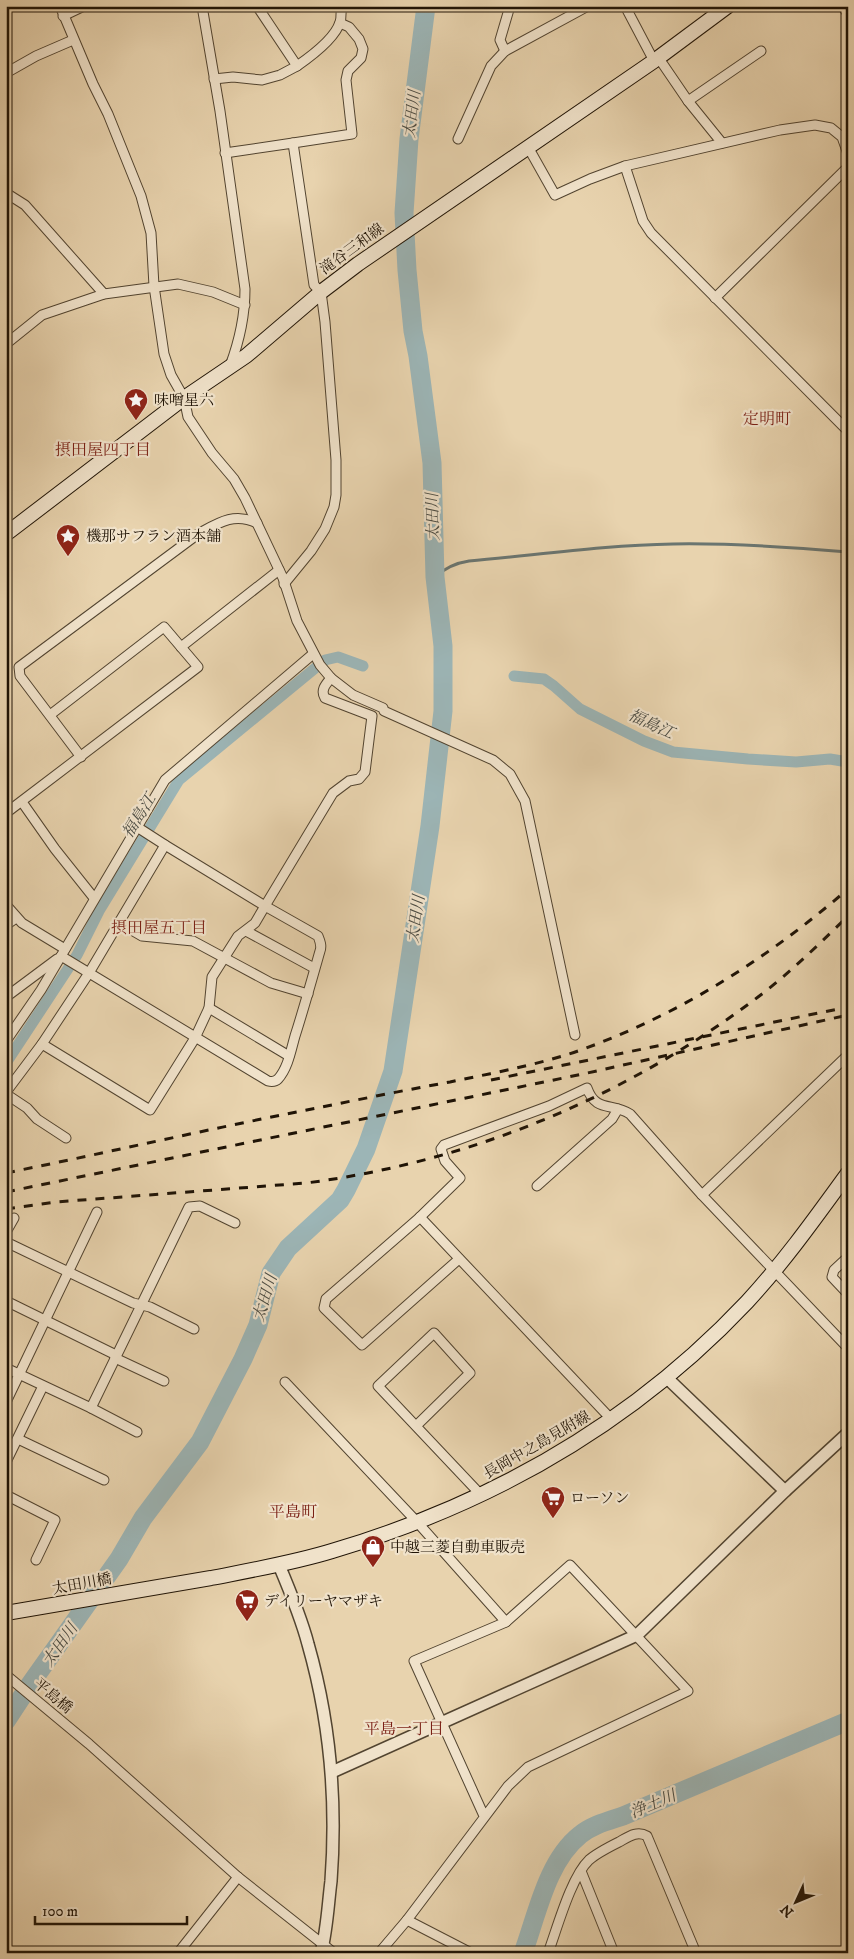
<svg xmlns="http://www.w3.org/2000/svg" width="854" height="1959" viewBox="0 0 854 1959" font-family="'IM FELL DW Pica','Noto Serif JP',serif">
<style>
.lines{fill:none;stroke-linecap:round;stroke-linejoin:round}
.stream{stroke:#6a7570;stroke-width:3}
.canal{stroke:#9cb5b6;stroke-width:11}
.river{stroke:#9cb5b6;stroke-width:19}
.minor-casing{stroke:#524430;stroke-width:11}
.tertiary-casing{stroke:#524430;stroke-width:14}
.secondary-casing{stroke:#201406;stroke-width:16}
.minor{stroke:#f0e2ca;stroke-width:9}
.tertiary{stroke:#f0e2ca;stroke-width:11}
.secondary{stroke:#f0e2ca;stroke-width:14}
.rail{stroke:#201406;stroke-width:3;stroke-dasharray:9 9;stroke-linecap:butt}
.labels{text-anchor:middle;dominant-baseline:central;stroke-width:4.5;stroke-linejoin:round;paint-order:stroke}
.street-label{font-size:15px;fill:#201406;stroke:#f0e2ca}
.poi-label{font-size:15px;fill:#201406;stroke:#f0e2ca;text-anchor:start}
.water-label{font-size:16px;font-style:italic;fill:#4b4c44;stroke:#f0e2ca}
.neighbourhood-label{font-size:16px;fill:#7a1f14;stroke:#f0e2ca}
</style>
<rect width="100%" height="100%" fill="#e8d3ae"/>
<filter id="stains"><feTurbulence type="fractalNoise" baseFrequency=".004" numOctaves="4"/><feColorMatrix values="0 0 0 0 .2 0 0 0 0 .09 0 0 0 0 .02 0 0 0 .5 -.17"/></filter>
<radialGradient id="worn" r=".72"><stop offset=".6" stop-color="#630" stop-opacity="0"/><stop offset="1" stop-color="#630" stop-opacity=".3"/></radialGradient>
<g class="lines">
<path class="stream" d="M 435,577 C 445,568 455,563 469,561 C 537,555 605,545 673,544 C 731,543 790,547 848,552"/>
<g class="canal">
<path d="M 514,676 L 544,679 L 554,686 L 580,709 L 644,741 L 673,752 L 748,759 L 796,762 L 830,759 L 848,762"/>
<path d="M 6,1063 L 77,955 L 99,911 L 179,780 L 325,660 L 338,657 L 363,666"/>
</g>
<g class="river">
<path d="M 6,1721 L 31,1683 L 119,1559 L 143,1518 L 200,1442 L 243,1359 L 258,1325 L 271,1273 L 288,1248 L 340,1200 L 346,1190 L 366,1149 L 393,1071 L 430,826 L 443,711 L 443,646 L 435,577 L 432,463 L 418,356 L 413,331 L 407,270 L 404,213 L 409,139 L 426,6"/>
<path d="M 523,1953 C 537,1915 547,1861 580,1835 C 592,1825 608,1821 623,1816 L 848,1721"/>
</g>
<g class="minor-casing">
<g id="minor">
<path d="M 60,6 L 93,84 L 108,114 L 141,196 L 151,233 L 154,286 L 164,354 L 171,375 L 184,398 L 188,417 L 212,453 L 234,479 L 245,498 L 283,578 L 297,621 L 320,665 L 331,678 L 353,695 L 383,708 L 384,711 L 493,760 L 510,774 L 525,801 L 575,1035"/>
<path d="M 202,6 L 220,111 L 245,289 C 245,314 239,342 230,366"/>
<path d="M 510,6 L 500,40 L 505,51 L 588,6"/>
<path d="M 625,6 L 654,61"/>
<path d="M 842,6 L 848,14"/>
<path d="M 63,16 L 84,6"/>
<path d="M 658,57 L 688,101 L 722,143"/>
<path d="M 297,66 C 310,57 335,39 340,22 C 342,17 340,12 342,6"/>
<path d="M 6,73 L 36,56 L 73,40"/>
<path d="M 214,79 L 233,77 L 262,80 L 280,75 L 297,66 L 257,6"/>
<path d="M 688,101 L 761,51"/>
<path d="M 458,139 L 491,66 L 505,51"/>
<path d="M 293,143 L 352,134 L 346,80 L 348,71 L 361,58 L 363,49 L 359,39 L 349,27 L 340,23"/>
<path d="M 528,147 L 555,195 L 590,179 L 625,166 L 780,130 L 815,125 L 831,128 L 842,137 L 848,154"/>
<path d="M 225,153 L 293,143 L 314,285 L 321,292 L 325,322 L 336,460 L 336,495 L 334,507 L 325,529 L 311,551 L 284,584"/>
<path d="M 625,166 L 643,221 L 651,233 L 848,431"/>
<path d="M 6,193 L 25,205 L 104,294"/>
<path d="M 715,298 L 847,168 L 848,164"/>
<path d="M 6,344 L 42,315 L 104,294 L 178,284 L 213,292 L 245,305"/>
<path d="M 181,647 L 279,570"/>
<path d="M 81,757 L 20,676 L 19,667 L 198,534 C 218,523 234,512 257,523"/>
<path d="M 22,802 L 55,849 L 94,898"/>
<path d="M 6,813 L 198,667 L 164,627 L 50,715"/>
<path d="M 137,827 L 165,845 L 265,906 L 333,793 L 349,781 L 359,779 L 365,772 L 372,716 L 325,698 C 320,690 326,684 331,678"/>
<path d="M 6,905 L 22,923 L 65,949"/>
<path d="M 118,922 L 142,936 L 193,941 L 271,983 L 308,994"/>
<path d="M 6,925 L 16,918"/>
<path d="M 246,931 L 314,968"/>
<path d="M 6,997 L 57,959"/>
<path d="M 209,1008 L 289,1056"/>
<path d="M 6,1041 L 41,990 L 165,780 L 313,654"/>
<path d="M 42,1044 L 150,1110 L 195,1038 L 209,1008 L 212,977 L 238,936 L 255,923 L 265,906 L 318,936 C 320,941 322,946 320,951 C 312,979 304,1008 295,1036 C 291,1050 288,1068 278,1079 C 275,1082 272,1082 268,1081 L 61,956"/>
<path d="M 6,1092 L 42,1044 L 89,973 L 165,845"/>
<path d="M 6,1094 L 27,1108 L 37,1119 L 66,1138"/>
<path d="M 537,1186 L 612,1119 L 618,1109"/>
<path d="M 702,1195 L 848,1055"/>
<path d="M 420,1217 L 612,1420"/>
<path d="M 6,1232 L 14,1218"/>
<path d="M 6,1242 L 133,1303 L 150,1307 L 194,1329"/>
<path d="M 848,1257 L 834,1270 L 832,1277 L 848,1294"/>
<path d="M 459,1259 L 362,1345 L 324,1308 L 326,1299 L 418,1219 L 460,1178 L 445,1161 L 441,1149 L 444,1145 L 549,1106 L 587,1088 C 596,1113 612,1102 630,1114 L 702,1195 L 848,1348"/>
<path d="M 6,1301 L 116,1355"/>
<path d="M 115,1358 L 164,1381"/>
<path d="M 6,1368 L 91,1408 L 137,1432"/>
<path d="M 285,1382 L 418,1523 L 506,1622"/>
<path d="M 6,1402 L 97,1212"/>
<path d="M 91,1408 L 189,1207 L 200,1206 L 235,1223"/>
<path d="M 416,1426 L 470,1373 L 434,1333 L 378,1386 L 481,1495"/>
<path d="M 18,1439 L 104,1480"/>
<path d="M 6,1462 L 43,1386"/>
<path d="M 6,1495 L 55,1520 L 36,1560"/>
<path d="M 6,1675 L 89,1744 L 238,1877 L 334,1953"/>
<path d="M 581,1871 L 614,1953"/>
<path d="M 407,1920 L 471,1953"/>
<path d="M 178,1953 L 238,1877"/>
<path d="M 379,1953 L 407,1920 L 508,1786 L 528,1767 L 688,1691 L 570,1565 L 506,1622 L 414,1661 L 484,1816"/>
<path d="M 548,1953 C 557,1929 571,1877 589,1860 C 597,1853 609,1847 619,1842 C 628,1837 637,1830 647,1836 L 696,1953"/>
</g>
</g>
<g class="tertiary-casing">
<g id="tertiary">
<path d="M 667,1378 L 785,1491"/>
<path d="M 279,1565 C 290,1591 301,1617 308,1644 C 330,1721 337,1801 331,1881 C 328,1905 327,1930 321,1953"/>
<path d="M 332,1772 L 637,1635 L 785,1491 L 848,1433"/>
</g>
</g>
<g class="secondary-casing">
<g id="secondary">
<path d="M 6,534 L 184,398 L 246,356 L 321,292 L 358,264 L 654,61 L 728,6"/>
<path d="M 6,1613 C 74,1601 143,1590 211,1578 C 252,1570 293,1563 332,1551 C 491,1504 633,1423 747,1302 C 784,1262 816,1217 848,1173"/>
</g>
</g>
<use href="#minor" class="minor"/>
<use href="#tertiary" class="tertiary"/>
<use href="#secondary" class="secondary"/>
<g class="rail">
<path d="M 491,1080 L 848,1007"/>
<path d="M 6,1173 C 110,1152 213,1128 317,1108 C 361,1099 406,1090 450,1082 C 493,1073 537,1065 578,1051 C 679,1015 767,959 848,889"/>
<path d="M 6,1192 L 583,1074 L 848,1015"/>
<path d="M 6,1209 L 56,1202 L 306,1183 C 470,1162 626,1097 758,997 C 790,973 819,944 848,916"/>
</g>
</g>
<defs>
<g id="sight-pin" transform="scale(1.25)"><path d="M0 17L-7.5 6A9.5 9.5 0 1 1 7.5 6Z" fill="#8f2418" stroke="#f0e2ca"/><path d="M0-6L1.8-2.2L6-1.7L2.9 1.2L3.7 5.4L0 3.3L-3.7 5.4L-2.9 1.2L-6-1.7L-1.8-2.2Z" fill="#fff"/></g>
<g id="supermarket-pin" transform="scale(1.25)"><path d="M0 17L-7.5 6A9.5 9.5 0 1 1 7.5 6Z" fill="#8f2418" stroke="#f0e2ca"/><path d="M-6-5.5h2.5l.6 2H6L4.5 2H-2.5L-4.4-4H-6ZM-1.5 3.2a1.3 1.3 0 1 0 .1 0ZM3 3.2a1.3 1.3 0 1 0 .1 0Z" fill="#fff"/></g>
<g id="shop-pin" transform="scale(1.25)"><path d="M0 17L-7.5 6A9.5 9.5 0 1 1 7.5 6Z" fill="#8f2418" stroke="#f0e2ca"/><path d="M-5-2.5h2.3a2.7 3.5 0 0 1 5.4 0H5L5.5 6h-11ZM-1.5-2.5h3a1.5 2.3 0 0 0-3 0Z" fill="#fff"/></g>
</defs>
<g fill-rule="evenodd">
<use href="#sight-pin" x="136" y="400"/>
<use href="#sight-pin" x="68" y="536"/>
<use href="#supermarket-pin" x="553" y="1498"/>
<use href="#shop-pin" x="373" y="1547"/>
<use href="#supermarket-pin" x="247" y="1601"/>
</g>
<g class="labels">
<g class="street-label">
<text transform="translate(352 249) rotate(-36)">滝谷三和線</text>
<text transform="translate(537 1445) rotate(-30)">長岡中之島見附線</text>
<text transform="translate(82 1584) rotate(-10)">太田川橋</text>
<text transform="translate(53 1696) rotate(40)">平島橋</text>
</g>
<g class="poi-label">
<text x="154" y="400">味噌星六</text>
<text x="86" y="536">機那サフラン酒本舗</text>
<text x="570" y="1498">ローソン</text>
<text x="390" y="1547">中越三菱自動車販売</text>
<text x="264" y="1601">デイリーヤマザキ</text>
</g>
<g class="water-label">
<text transform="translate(412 114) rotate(-83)">太田川</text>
<text transform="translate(433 517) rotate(-92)">太田川</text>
<text transform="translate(651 724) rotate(25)">福島江</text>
<text transform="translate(139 816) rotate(-58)">福島江</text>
<text transform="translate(416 919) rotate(-82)">太田川</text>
<text transform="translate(265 1298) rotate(-73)">太田川</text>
<text transform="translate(60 1645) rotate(-55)">太田川</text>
<text transform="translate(653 1804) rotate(-23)">浄土川</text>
</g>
<g class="neighbourhood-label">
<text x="767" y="419">定明町</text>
<text x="103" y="450">摂田屋四丁目</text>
<text x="159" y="928">摂田屋五丁目</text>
<text x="293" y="1512">平島町</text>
<text x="404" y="1729">平島一丁目</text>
</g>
</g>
<rect width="854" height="1959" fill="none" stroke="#e8d3ae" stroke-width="25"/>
<rect x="8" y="8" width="839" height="1944" fill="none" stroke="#201406" stroke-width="2.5"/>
<rect x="12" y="12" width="829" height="1934" fill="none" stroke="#201406"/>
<g transform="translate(796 1902) rotate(226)" stroke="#f0e2ca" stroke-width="4" paint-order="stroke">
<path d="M0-4L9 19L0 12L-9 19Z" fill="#201406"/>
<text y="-8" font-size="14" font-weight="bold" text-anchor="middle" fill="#201406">N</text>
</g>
<path d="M35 1916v8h152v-8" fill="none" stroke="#201406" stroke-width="2.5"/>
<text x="42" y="1916" font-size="15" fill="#201406" stroke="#f0e2ca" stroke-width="4" paint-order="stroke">100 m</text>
<rect width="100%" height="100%" filter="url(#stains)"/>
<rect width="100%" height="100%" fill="url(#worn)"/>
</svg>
